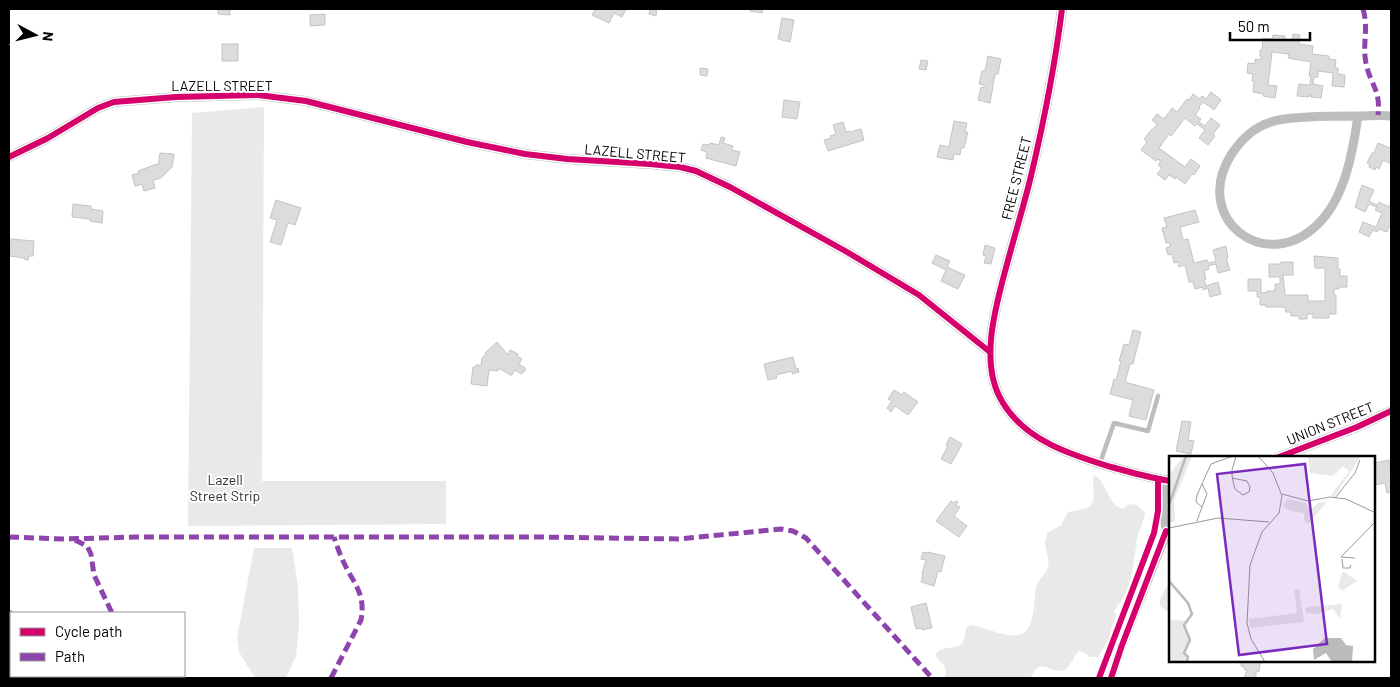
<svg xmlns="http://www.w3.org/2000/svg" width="1400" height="687" viewBox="0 0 1400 687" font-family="Barlow,sans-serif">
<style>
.green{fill:#e9e9e9}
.water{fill:#bbb}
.building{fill:#dcdcdc;stroke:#c4c4c4}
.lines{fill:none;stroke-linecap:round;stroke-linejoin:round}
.service{stroke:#bdbdbd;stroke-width:4.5}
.minor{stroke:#bdbdbd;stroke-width:9}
.tertiary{stroke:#bdbdbd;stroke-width:10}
.quiet{stroke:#8e44ad;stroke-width:5;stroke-dasharray:10 5;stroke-linecap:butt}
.cycleway-casing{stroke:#fff;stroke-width:9}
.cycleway{stroke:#d6006c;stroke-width:6}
.labels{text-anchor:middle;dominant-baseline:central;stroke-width:4;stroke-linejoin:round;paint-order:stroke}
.street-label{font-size:14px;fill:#000;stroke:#fff}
.park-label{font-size:14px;fill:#2e2e2e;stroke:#fff}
.inset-river{fill:none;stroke:#bbb;stroke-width:2.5}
.inset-road{fill:none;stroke:#999;stroke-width:1}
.view{fill:#7b2cbf;fill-opacity:0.15;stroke:#7b2cbf;stroke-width:2.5}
.inset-edge{fill:none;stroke:#000;stroke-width:2.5}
</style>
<rect width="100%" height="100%" fill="#fff"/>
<g class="green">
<path d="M 264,107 L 262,481 L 446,481 L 446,524 L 188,526 L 192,113 Z"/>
<path d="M 1094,475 C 1108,482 1107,505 1123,509 L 1129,504 L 1137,505 L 1145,513 C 1144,522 1139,530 1137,539 C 1134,557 1133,582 1123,598 C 1121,602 1117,606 1114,611 L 1116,615 L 1115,620 L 1110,632 L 1109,639 L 1098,657 L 1090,657 L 1083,652 L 1079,651 C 1073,656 1072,666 1064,670 C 1053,676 1039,654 1031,678 L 945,678 C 947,665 944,666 937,658 L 936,653 C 950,641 964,657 966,628 L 970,625 C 985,626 1007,640 1022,634 C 1035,629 1034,598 1036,587 C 1038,580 1046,574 1048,567 C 1050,559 1046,552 1045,544 C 1045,541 1047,536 1047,533 L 1061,525 L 1068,512 C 1097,507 1094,507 1093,478 Z"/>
<path d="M 254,548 L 292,548 L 298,586 L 299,625 L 296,656 L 286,678 L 255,678 L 239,652 L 237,638 Z"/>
<path d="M 1170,582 L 1170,613 C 1167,611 1161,608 1160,605 C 1158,598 1167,587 1170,582 Z"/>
</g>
<path class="water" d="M 9,609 L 16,613 L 11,613 L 11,676 L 42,676 L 42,678 L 9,678 Z"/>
<g class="building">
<path d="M 218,9 L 228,9 L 228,10 L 230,10 L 230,15 L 218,14 Z"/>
<path d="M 595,9 L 626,9 L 622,17 L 614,13 L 609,23 L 592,15 Z"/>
<path d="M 650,9 L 657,9 L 656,16 L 649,14 Z"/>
<path d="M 750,9 L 763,9 L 762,13 L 750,11 Z"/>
<path d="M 325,14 L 325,25 L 310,26 L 310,15 Z"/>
<path d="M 782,18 L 794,20 L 790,42 L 778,39 Z"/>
<path d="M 1293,34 L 1300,35 L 1299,44 L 1313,46 L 1312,54 L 1329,56 L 1329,59 L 1336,60 L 1335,68 L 1338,68 L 1338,74 L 1345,75 L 1344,87 L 1332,86 L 1333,73 L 1318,71 L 1318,77 L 1314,77 L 1313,84 L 1323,86 L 1321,98 L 1311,97 L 1311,95 L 1309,95 L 1309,97 L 1297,96 L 1299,84 L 1310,85 L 1311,76 L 1309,76 L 1311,62 L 1288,58 L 1289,54 L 1272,52 L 1268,85 L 1277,86 L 1275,98 L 1263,96 L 1264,94 L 1253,92 L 1254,81 L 1252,81 L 1253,74 L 1247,73 L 1248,63 L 1255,64 L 1255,59 L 1261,60 L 1261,56 L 1260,56 L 1260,50 L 1262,51 L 1263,38 L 1272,39 L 1273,35 L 1285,36 L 1285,40 L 1292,40 Z"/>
<rect x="222" y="44" width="16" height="17"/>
<path d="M 988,56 L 1001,59 L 998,74 L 995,74 L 990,103 L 978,100 L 981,87 L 984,88 L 984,85 L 979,84 L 982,71 L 985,71 Z"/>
<path d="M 921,60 L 928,61 L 926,70 L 919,69 Z"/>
<path d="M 700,68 L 708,69 L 707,76 L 700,75 Z"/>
<path d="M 1211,92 L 1221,100 L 1214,110 L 1203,102 L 1199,107 L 1200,108 L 1195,115 L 1201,119 L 1199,122 L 1205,126 L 1211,118 L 1220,125 L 1213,134 L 1215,136 L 1208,145 L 1199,138 L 1205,130 L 1197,124 L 1195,126 L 1185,118 L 1171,136 L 1169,134 L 1159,148 L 1185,167 L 1191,159 L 1200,166 L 1194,175 L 1192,174 L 1185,184 L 1176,177 L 1175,179 L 1169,175 L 1165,180 L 1157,174 L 1162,168 L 1158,165 L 1161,161 L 1157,159 L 1156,161 L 1141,150 L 1147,142 L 1144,139 L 1152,129 L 1153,130 L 1157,124 L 1152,120 L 1157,114 L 1164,119 L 1172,108 L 1177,112 L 1187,99 L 1189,100 L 1193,94 L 1200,99 L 1202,96 L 1206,99 Z"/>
<path d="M 784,100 L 800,102 L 797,119 L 782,117 Z"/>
<path d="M 954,121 L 967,123 L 965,132 L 968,132 L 964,148 L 961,148 L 960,155 L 954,154 L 953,160 L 937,157 L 940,145 L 949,147 Z"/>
<path d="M 843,122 L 846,132 L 849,131 L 850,132 L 861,129 L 864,140 L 828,151 L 824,140 L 831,138 L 830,136 L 836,134 L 833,125 Z"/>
<path d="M 721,137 L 725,138 L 723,143 L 733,146 L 732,150 L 740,152 L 736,166 L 706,158 L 707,152 L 701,150 L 703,144 L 709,145 L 710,143 L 719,145 Z"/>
<path d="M 1378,143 L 1390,148 L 1391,147 L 1391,164 L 1383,160 L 1379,169 L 1376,167 L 1375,170 L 1369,167 L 1370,165 L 1367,163 L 1372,153 L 1374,153 Z"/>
<path d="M 160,153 L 174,154 L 172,167 L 161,178 L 153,180 L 155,188 L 144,191 L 142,184 L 135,186 L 132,175 L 139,173 L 138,171 L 157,164 L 158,166 Z"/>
<path d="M 1362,185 L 1374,190 L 1369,201 L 1377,205 L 1379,202 L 1389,207 L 1391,202 L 1391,227 L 1389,226 L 1387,232 L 1379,229 L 1377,232 L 1373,230 L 1369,237 L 1359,232 L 1363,222 L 1376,227 L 1382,213 L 1375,210 L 1377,207 L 1369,204 L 1365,212 L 1355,207 Z"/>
<path d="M 276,200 L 301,208 L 295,225 L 288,223 L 281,245 L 270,242 L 277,220 L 270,218 Z"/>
<path d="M 73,204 L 91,206 L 91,209 L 103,211 L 102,223 L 90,221 L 90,219 L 72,217 Z"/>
<path d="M 1195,210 L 1199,222 L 1180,227 L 1183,240 L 1188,239 L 1194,263 L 1207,260 L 1208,263 L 1216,261 L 1213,250 L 1226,246 L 1228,258 L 1226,258 L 1230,270 L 1218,273 L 1216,264 L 1208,266 L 1209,269 L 1204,271 L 1206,279 L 1204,279 L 1206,286 L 1218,282 L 1221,294 L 1210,297 L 1208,288 L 1203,290 L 1203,287 L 1195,289 L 1193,282 L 1189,282 L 1185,265 L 1179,267 L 1178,262 L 1174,263 L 1172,254 L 1168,255 L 1166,248 L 1170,247 L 1169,242 L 1166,243 L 1162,228 L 1167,227 L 1164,218 Z"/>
<path d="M 11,239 L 34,241 L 33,256 L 29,256 L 28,260 L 24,259 L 24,258 L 10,256 L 10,254 L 9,254 L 9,242 L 11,242 Z"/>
<path d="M 985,245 L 995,248 L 991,264 L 984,263 L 986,256 L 983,255 Z"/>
<path d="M 936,255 L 950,261 L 947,267 L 965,275 L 958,289 L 941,281 L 946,270 L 932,263 Z"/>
<path d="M 1314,256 L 1338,258 L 1338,269 L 1340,269 L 1340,276 L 1347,276 L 1347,287 L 1339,287 L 1339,289 L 1334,289 L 1334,295 L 1336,295 L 1336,314 L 1329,314 L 1329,318 L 1313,318 L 1313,314 L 1307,314 L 1307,319 L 1299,319 L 1299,316 L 1291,316 L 1291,312 L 1286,312 L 1285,307 L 1266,307 L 1266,305 L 1260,305 L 1260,297 L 1257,297 L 1257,291 L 1248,291 L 1248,279 L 1261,279 L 1261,293 L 1267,292 L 1267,291 L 1275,291 L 1275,284 L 1280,284 L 1280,277 L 1269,277 L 1269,264 L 1281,264 L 1281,262 L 1293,262 L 1293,275 L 1283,275 L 1285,295 L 1308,295 L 1308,301 L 1325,301 L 1325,268 L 1315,268 Z"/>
<path d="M 1133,330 L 1141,332 L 1133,364 L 1130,364 L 1125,382 L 1154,390 L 1146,420 L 1129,416 L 1133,400 L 1110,394 L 1114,379 L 1116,380 L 1121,361 L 1119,361 L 1124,344 L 1129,345 Z"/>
<path d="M 497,342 L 508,355 L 510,350 L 518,354 L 517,356 L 522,359 L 519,364 L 525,368 L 525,371 L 521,374 L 515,370 L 512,375 L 510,375 L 499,368 L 498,371 L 489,370 L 487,386 L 471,384 L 473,367 L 475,367 L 476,365 L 481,365 L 482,358 L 486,354 L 485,353 Z"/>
<path d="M 793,357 L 796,369 L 798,368 L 799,372 L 792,374 L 792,371 L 776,375 L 777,378 L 768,380 L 764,364 Z"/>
<path d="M 894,390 L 902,395 L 904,392 L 918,402 L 908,415 L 895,406 L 891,412 L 887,408 L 892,401 L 888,399 Z"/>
<path d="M 1182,421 L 1191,422 L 1188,440 L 1194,441 L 1191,454 L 1176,451 Z"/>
<path d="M 950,437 L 962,444 L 951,464 L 941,459 L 948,446 L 946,445 Z"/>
<path d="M 1389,460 L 1391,471 L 1391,492 L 1387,493 L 1385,483 L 1374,485 L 1374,463 Z"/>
<path d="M 951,501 L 954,503 L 956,501 L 958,502 L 956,505 L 960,507 L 954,516 L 967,526 L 959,537 L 936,521 Z"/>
<path d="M 923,552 L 928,553 L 928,552 L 945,556 L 941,572 L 938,571 L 934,586 L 921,582 L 923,574 L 922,573 L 926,560 L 921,559 Z"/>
<path d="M 926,603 L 932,628 L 922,630 L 922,628 L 916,629 L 911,607 Z"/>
<path d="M 1241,661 L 1262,661 L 1262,663 L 1260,663 L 1259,672 L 1256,671 L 1256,678 L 1244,678 L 1247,670 L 1244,669 L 1244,667 L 1241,666 Z"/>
</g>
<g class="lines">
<path class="service" d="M 1100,463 L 1114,423 L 1148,431 L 1158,396"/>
<g class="minor">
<path d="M 1358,116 C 1353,151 1345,198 1318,224 C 1266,276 1191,219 1231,155 C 1240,141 1254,127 1271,122 C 1282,118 1296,118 1308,117 C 1325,116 1341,116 1357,116 C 1369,116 1380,115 1391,116"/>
<path d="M 1166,480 L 1163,505 L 1166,531"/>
<path d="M 1111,678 L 1122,645 L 1170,524"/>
</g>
<g class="tertiary">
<path d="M 1062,9 C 1055,65 1044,121 1031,176 C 1024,205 1015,234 1007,264 C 996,305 978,364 1003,403 C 1026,441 1072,455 1111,467 C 1130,472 1150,478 1170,481"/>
<path d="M 9,157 L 48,138 L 98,108 L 114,102 L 176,97 L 258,95 L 306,101 L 467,142 L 525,154 L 567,159 L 650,164 L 680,167 L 696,171 L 730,187 L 847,252 L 919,295 L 990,352"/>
<path d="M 1279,457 L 1357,427 L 1391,411"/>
</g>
<g class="quiet">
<path d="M 1363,9 C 1369,28 1362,45 1366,63 C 1370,85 1381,89 1378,115"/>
<path d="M 9,537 L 64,539 L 137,537 L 540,537 L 679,539 L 781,529 L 793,531 L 806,538 L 932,678"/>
<path d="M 75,540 L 87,546 L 91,554 L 94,575 L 112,613"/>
<path d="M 137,676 L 137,678"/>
<path d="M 331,678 L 361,620 C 366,594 354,584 344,563 C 340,555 337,546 334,537"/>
</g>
<g class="cycleway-casing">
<g id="cycleway">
<path d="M 1062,9 C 1055,65 1044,121 1031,176 C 1024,205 1015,234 1007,264 C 996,305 978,364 1003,403 C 1026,441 1072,455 1111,467 C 1130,472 1150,478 1170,481"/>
<path d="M 9,157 L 48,138 L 98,108 L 114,102 L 176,97 L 258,95 L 306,101 L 467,142 L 525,154 L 567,159 L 650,164 L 680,167 L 696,171 L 730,187 L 847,252 L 919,295 L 990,352"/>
<path d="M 1279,457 L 1357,427 L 1391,411"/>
<path d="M 1099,678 L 1154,533 L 1158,511 L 1158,479"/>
<path d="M 1111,678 L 1122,645 L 1166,531"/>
</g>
</g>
<use href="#cycleway" class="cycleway"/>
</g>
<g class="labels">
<g class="street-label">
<text x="222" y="85">LAZELL STREET</text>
<text transform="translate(635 153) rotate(5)">LAZELL STREET</text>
<text transform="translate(1016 178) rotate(-76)">FREE STREET</text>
<text transform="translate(1330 423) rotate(-22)">UNION STREET</text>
</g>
<g class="park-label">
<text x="225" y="479">Lazell<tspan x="225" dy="16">Street Strip</tspan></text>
</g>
</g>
<g transform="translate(1169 456)">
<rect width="206" height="206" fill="#fff"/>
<path d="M 14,0 L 23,0 L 5,45 L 6,65 L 1,67 L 0,20 ZM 139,0 L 192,0 L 165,41 L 162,39 L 180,15 L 174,10 L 164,20 L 141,17 ZM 118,43 L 137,47 L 141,55 L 149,47 L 158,46 L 139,68 L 135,64 L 135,57 L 122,55 L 114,50 ZM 174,115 L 188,125 L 173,135 L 169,129 ZM 130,133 L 135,166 L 81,172 L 80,163 L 128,157 L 125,134 ZM 173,148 L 171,163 L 164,153 L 148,158 L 137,157 L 136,152 L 141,151 ZM 0,164 L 21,165 L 15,169 L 21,184 L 15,197 L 19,201 L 18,206 L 0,206 Z" fill="#e9e9e9"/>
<path d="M 156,182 L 172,182 L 177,189 L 184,190 L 183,206 L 163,206 L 157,197 L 145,204 L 144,193 Z" fill="#bbb"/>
<path class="inset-river" d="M 0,49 L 17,0M 0,125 L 19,147 L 23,158 L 15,169 L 21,184 L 15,197 L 19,201 L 18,206"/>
<path class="inset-road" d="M 89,0 L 104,17 L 113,40 L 110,57 L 93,76 L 81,109 L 78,167 L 82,183 L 96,206M 63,22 L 78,25 L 81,31 L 80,36 L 74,39 L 66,33 L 64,25 L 63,19 L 63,14 L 67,0M 33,28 L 42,8 L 64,0M 113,38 L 139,45 L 161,41 L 177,43 L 207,57M 166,42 L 186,17 L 191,4M 28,65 L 33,51 L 27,46 L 28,39 L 33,28 L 38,38 L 33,51M 0,72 L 49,62 L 100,66M 186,102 L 172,101 L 207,65M 173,103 L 174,112 L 181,112 L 182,109"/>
<path class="view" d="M 136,8 L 158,188 L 70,199 L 48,18 Z"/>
<rect width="206" height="206" class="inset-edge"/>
</g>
<rect width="1400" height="687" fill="none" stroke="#000000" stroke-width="20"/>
<rect x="10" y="612" width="175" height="65" fill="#ffffff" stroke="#999999"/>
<rect x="20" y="628" width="25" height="8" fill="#d6006c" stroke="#999999"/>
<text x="55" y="637" font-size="15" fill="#000000">Cycle path</text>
<rect x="20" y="653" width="25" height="8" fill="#8e44ad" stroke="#999999"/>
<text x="55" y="662" font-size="15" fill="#000000">Path</text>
<g transform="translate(35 35) rotate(97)" stroke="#ffffff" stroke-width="4" paint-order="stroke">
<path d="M0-4L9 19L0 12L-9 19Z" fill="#000000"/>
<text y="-8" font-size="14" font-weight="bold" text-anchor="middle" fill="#000000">N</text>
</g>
<path d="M1230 32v8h80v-8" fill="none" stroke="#000000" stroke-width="2.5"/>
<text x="1238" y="32" font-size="15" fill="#000000" stroke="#ffffff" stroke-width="4" paint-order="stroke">50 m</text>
</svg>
